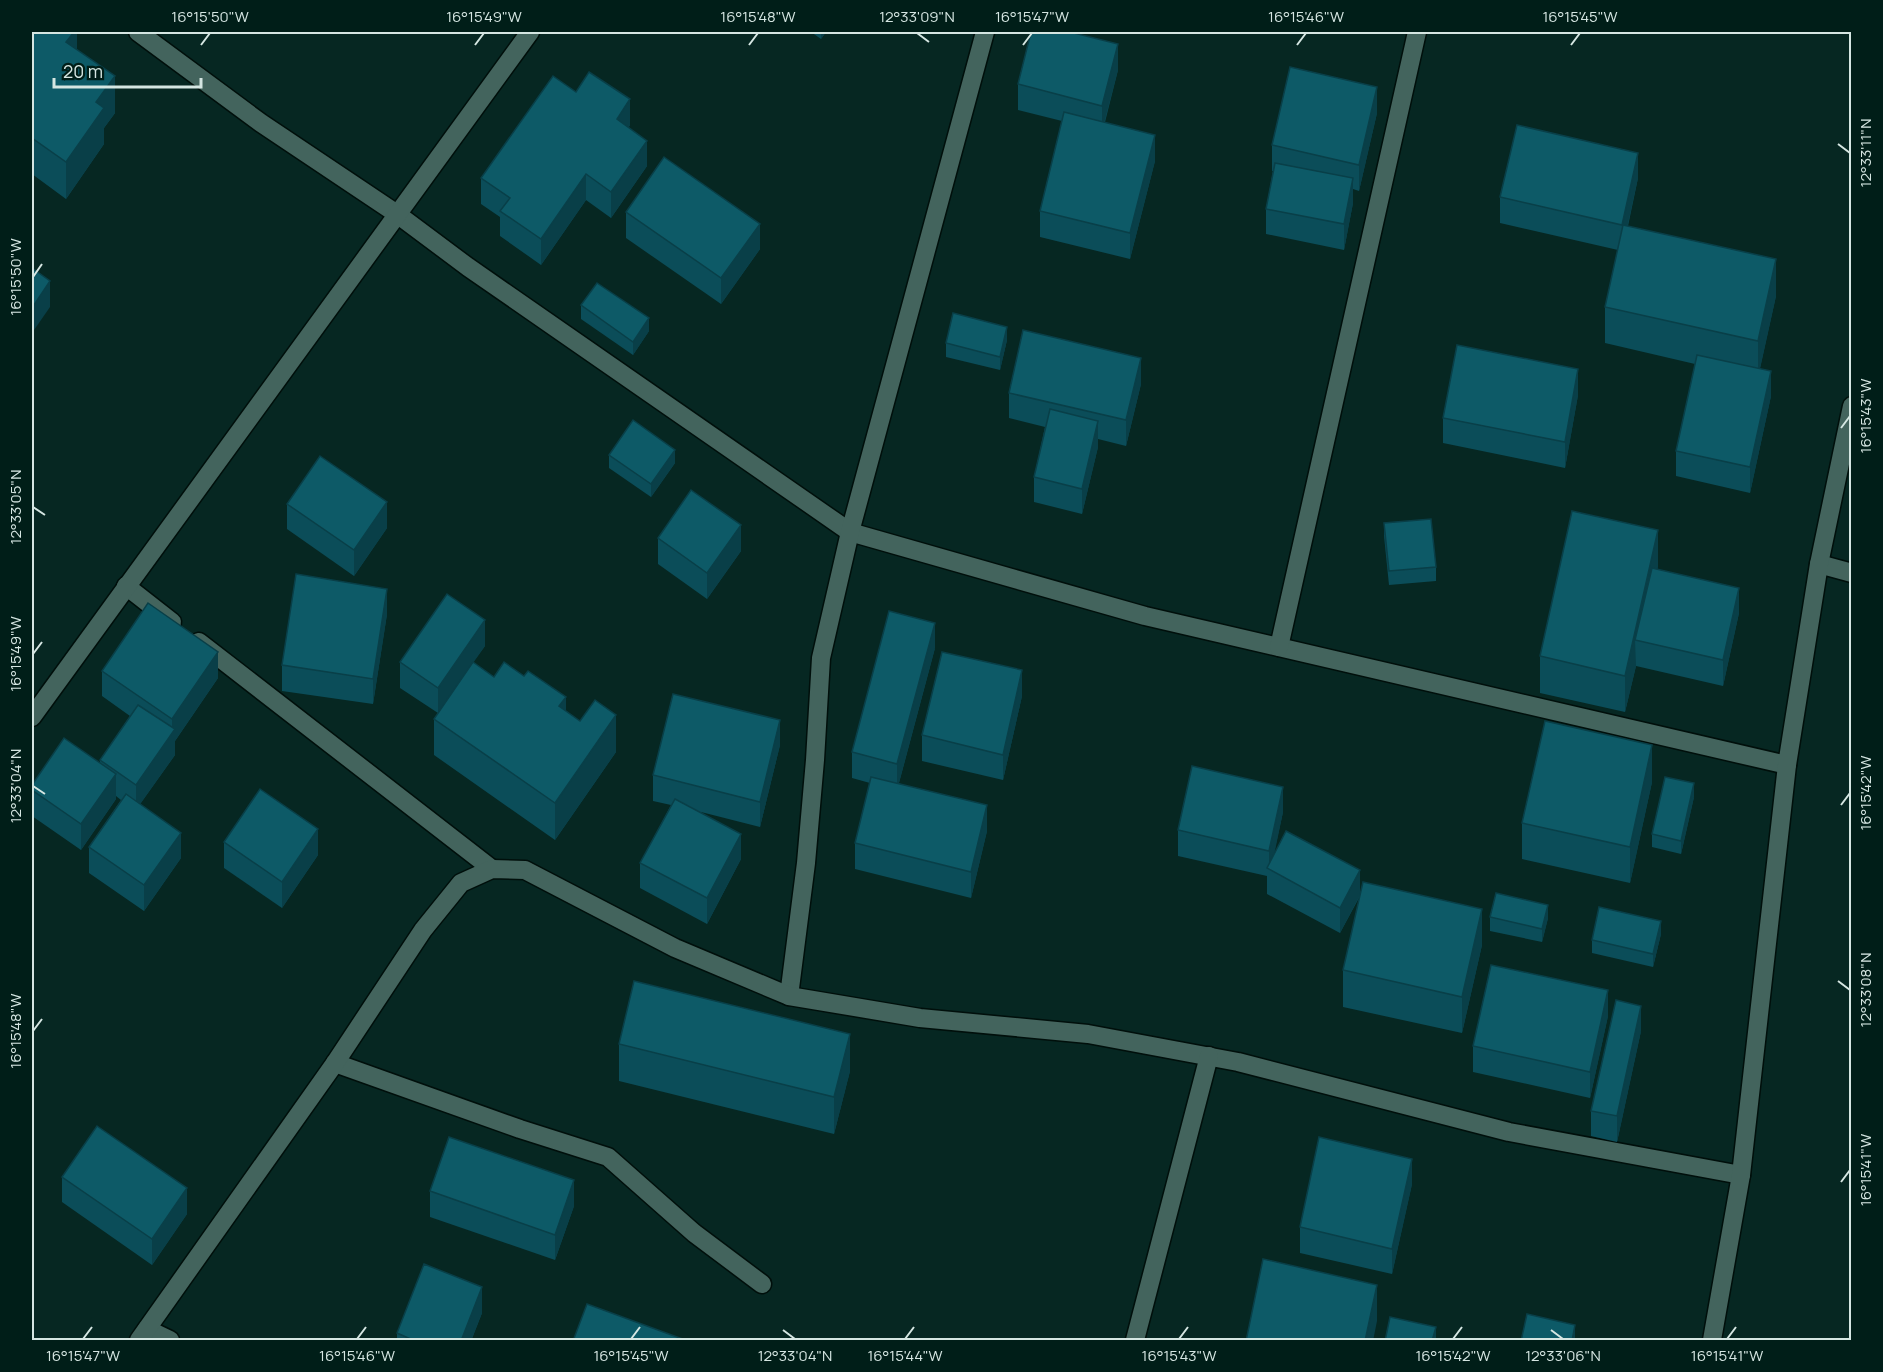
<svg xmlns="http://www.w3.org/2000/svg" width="1883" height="1372" viewBox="0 0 1883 1372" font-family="Manrope,sans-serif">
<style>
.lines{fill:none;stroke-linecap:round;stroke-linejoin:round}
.minor-casing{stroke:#000f0b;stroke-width:21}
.minor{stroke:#43645d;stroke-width:18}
.wall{fill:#0b4d59}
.shaded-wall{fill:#093f48}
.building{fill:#0d5a67;stroke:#093f48;stroke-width:1.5}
.ticks{fill:none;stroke:#d5e6e2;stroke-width:2}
.neatline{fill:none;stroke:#d5e6e2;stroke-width:2}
.ticks-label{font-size:15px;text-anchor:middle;fill:#d5e6e2}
</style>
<rect width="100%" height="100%" fill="#062722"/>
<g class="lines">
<g class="minor-casing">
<g id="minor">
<path d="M 138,32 L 261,123 L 397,214 L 468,267 L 850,532 L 1145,616 L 1787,765"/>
<path d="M 1819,564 L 1852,573"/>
<path d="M 126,586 L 172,622"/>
<path d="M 199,642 L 492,869"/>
<path d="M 1279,647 L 1417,32"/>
<path d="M 32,717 L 530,32"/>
<path d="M 789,996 L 806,863 L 815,760 L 821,658 L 850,532 L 985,32"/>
<path d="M 335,1063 L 520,1129 L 608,1157 L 694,1233 L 762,1284"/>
<path d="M 147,1329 L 170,1340"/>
<path d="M 139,1340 L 335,1063 L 423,930 L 461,883 L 492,869 L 525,870 L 675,948 L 789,996 L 920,1018 L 1088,1034 L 1238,1062 L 1509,1132 L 1741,1175"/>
<path d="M 1135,1340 L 1209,1056"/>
<path d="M 1712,1340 L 1741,1175 L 1787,765 L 1819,564 L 1852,406"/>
</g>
</g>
<use href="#minor" class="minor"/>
</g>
<g class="wall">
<path d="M 32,32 L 77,32 L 77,50 L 115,113 L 104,128 L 104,144 L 66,199 L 32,174 Z"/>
<path d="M 811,32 L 826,32 L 821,39 Z"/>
<path d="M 1118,70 L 1105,122 L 1155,161 L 1130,259 L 1040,237 L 1040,211 L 1062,121 L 1018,110 L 1018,84 Z"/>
<path d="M 576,92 L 630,125 L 629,127 L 647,166 L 611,218 L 586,200 L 541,265 L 500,236 L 500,217 L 481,204 L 481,178 Z"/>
<path d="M 1377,113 L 1359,191 L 1353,189 L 1353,203 L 1344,250 L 1266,234 L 1266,209 L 1273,171 L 1272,171 L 1272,145 Z"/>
<path d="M 1638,178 L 1628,226 L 1776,296 L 1760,368 L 1771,396 L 1750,493 L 1676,476 L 1676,451 L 1695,364 L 1605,343 L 1605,307 L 1618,250 L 1500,223 L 1500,197 Z"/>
<path d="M 626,212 L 760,249 L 721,304 L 626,238 Z"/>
<path d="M 581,305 L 649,331 L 633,355 L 581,319 Z"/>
<path d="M 1007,340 L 1000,370 L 946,357 L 946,343 Z"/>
<path d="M 1141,384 L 1126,446 L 1098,439 L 1098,447 L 1082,514 L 1034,502 L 1034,477 L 1045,427 L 1009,418 L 1009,393 Z"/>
<path d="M 1578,395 L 1565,468 L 1443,443 L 1443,418 Z"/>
<path d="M 609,455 L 675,463 L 651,497 L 609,468 Z"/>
<path d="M 287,504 L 387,528 L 354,576 L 287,529 Z"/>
<path d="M 1384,523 L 1436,567 L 1436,581 L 1389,585 L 1384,536 Z"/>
<path d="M 658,538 L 741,551 L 707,599 L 658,564 Z"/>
<path d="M 1658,567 L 1657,570 L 1739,613 L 1723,686 L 1636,666 L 1625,712 L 1540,693 L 1540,656 Z"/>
<path d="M 387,614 L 373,704 L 282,691 L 282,665 Z"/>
<path d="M 485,646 L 473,662 L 494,677 L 566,711 L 616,752 L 555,840 L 434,755 L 434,719 L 438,713 L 400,688 L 400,662 Z"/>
<path d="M 935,648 L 899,783 L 987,831 L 971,898 L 855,869 L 855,843 L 870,783 L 852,778 L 852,752 Z"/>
<path d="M 102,671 L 218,678 L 175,741 L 175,755 L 140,804 L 181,858 L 144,911 L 89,873 L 89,847 L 121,800 L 116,796 L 116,799 L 81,850 L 32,816 L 32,785 L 100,763 L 100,760 L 130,716 L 102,696 Z"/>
<path d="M 1022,696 L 1003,780 L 922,761 L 922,735 Z"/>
<path d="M 780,745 L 760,827 L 701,812 L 741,859 L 707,924 L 640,888 L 640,863 L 671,805 L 653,801 L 653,775 Z"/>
<path d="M 1652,782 L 1630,883 L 1522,859 L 1522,823 Z"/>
<path d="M 1694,797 L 1681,854 L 1652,847 L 1652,834 Z"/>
<path d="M 1283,812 L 1274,853 L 1360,895 L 1482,945 L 1462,1033 L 1343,1007 L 1343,970 L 1360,896 L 1340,933 L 1267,894 L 1267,876 L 1178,856 L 1178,830 Z"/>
<path d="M 224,842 L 318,855 L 282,908 L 224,868 Z"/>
<path d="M 1490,917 L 1548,918 L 1542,942 L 1490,931 Z"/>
<path d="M 1661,934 L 1653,967 L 1592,953 L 1592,940 Z"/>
<path d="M 1608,1016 L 1590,1098 L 1473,1072 L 1473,1046 Z"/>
<path d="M 1641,1031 L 1617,1142 L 1591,1136 L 1591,1111 Z"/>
<path d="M 619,1044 L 850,1071 L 834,1134 L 619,1081 Z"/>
<path d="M 62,1177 L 187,1214 L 152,1265 L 62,1202 Z"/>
<path d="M 1412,1184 L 1392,1274 L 1300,1253 L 1300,1227 Z"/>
<path d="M 430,1191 L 574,1206 L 555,1260 L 430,1217 Z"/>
<path d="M 482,1313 L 471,1341 L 397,1341 L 397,1333 Z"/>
</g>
<g class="shaded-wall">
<path d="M 74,32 L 77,32 L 77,64 L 66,42 Z"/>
<path d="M 821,32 L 826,32 L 821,39 Z"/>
<path d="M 1118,44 L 1118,70 L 1102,131 L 1102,106 Z"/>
<path d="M 115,76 L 115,113 L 104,128 L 104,144 L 66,199 L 66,162 L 96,102 Z"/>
<path d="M 1377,87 L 1377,113 L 1359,191 L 1359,165 Z"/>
<path d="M 630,99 L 630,125 L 617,145 L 617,119 Z"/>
<path d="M 1155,135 L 1155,161 L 1130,259 L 1130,233 Z"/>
<path d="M 647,141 L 647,166 L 611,218 L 611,192 Z"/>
<path d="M 1638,153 L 1638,178 L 1622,251 L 1622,225 Z"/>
<path d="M 586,174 L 586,200 L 541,265 L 541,239 Z"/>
<path d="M 1353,178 L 1353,203 L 1344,250 L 1344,224 Z"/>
<path d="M 760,224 L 760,249 L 721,304 L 721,278 Z"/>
<path d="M 1776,259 L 1776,296 L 1758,378 L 1758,341 Z"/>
<path d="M 50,281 L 50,307 L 32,333 L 32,308 Z"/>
<path d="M 649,318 L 649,331 L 633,355 L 633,342 Z"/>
<path d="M 1007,327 L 1007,340 L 1000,370 L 1000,357 Z"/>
<path d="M 1141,358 L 1141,384 L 1126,446 L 1126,420 Z"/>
<path d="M 1578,369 L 1578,395 L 1565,468 L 1565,442 Z"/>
<path d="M 1771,371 L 1771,396 L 1750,493 L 1750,467 Z"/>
<path d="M 1098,421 L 1098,447 L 1082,514 L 1082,489 Z"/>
<path d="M 675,450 L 675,463 L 651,497 L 651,484 Z"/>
<path d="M 387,502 L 387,528 L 354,576 L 354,550 Z"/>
<path d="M 741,525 L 741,551 L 707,599 L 707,573 Z"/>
<path d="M 1658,530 L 1658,567 L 1641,641 L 1635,640 L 1636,666 L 1625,712 L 1625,676 Z"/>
<path d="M 1739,588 L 1739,613 L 1723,686 L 1723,660 Z"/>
<path d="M 387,589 L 387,614 L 373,704 L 373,679 Z"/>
<path d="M 485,620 L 485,646 L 438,713 L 438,688 Z"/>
<path d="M 935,623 L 935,648 L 897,790 L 897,764 Z"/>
<path d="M 218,652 L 218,678 L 175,741 L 175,755 L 136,810 L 136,785 L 172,733 L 172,719 Z"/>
<path d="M 1022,670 L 1022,696 L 1003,780 L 1003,755 Z"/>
<path d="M 566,697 L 566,734 L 559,706 Z"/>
<path d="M 616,715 L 616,752 L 555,840 L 555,803 Z"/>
<path d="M 780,720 L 780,745 L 760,827 L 760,802 Z"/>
<path d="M 1652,745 L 1652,782 L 1630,883 L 1630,847 Z"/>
<path d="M 116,774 L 116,799 L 81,850 L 81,824 Z"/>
<path d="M 1694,783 L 1694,797 L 1681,854 L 1681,841 Z"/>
<path d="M 1283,787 L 1283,812 L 1271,870 L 1269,869 L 1269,851 Z"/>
<path d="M 987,805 L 987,831 L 971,898 L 971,872 Z"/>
<path d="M 318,829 L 318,855 L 282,908 L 282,882 Z"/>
<path d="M 181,833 L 181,858 L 144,911 L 144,885 Z"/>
<path d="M 741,834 L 741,859 L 707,924 L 707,898 Z"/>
<path d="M 1360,870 L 1360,895 L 1340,933 L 1340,908 Z"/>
<path d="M 1548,905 L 1548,918 L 1542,942 L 1542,929 Z"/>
<path d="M 1482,909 L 1482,945 L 1462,1033 L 1462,997 Z"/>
<path d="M 1661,921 L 1661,934 L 1653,967 L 1653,954 Z"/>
<path d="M 1608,990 L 1608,1016 L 1590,1098 L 1590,1072 Z"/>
<path d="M 1641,1006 L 1641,1031 L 1617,1142 L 1617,1116 Z"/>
<path d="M 850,1034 L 850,1071 L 834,1134 L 834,1097 Z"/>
<path d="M 33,1150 L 33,1175 L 32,1177 L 32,1152 Z"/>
<path d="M 1412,1159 L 1412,1184 L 1392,1274 L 1392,1249 Z"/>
<path d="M 574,1180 L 574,1206 L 555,1260 L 555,1235 Z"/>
<path d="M 187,1188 L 187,1214 L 152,1265 L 152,1239 Z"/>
<path d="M 1377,1285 L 1377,1321 L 1373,1341 L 1365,1341 Z"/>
<path d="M 482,1287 L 482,1313 L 471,1341 L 461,1341 Z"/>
<path d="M 1575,1325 L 1575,1341 L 1572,1341 Z"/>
<path d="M 1436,1327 L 1436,1341 L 1432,1341 Z"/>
</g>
<g class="building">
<path d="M 32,32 L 74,32 L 66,42 L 115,76 L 96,102 L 104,108 L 66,162 L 32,138 Z"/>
<path d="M 1031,32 L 1070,32 L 1118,44 L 1102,106 L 1018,84 Z"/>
<path d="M 1290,67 L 1377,87 L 1359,165 L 1272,145 Z"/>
<path d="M 589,72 L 630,99 L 617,119 L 647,141 L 611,192 L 586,174 L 541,239 L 500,211 L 510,198 L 481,178 L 553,76 L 576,92 Z"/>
<path d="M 1064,112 L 1155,135 L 1130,233 L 1040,211 Z"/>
<path d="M 1517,125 L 1638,153 L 1622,225 L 1500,197 Z"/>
<path d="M 664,157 L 760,224 L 721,278 L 626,212 Z"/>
<path d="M 1275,163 L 1353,178 L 1344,224 L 1266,209 Z"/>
<path d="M 1623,225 L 1776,259 L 1758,341 L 1605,307 Z"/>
<path d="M 32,268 L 50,281 L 32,308 Z"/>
<path d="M 597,283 L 649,318 L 633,342 L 581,305 Z"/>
<path d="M 953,313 L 1007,327 L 1000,357 L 946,343 Z"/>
<path d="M 1023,330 L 1141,358 L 1126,420 L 1009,393 Z"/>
<path d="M 1457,345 L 1578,369 L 1565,442 L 1443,418 Z"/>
<path d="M 1697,355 L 1771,371 L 1750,467 L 1676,451 Z"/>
<path d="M 1050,409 L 1098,421 L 1082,489 L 1034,477 Z"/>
<path d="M 633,420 L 675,450 L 651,484 L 609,455 Z"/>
<path d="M 320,456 L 387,502 L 354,550 L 287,504 Z"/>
<path d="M 691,490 L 741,525 L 707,573 L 658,538 Z"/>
<path d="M 1572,511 L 1658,530 L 1625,676 L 1540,656 Z"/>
<path d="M 1431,519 L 1436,567 L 1389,571 L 1384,523 Z"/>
<path d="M 1652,568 L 1739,588 L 1723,660 L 1635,640 Z"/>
<path d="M 296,574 L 387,589 L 373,679 L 282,665 Z"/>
<path d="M 447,594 L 485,620 L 438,688 L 400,662 Z"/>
<path d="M 148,603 L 218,652 L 172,719 L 102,671 Z"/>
<path d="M 889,611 L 935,623 L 897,764 L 852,752 Z"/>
<path d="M 942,652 L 1022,670 L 1003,755 L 922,735 Z"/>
<path d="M 473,662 L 494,677 L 504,662 L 524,676 L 528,671 L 566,697 L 559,706 L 580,721 L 595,700 L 616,715 L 555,803 L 434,719 Z"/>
<path d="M 673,694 L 780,720 L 760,802 L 653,775 Z"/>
<path d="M 138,705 L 175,729 L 136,785 L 100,760 Z"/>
<path d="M 1545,721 L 1652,745 L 1630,847 L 1522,823 Z"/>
<path d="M 64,738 L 116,774 L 81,824 L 32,790 L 32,785 Z"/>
<path d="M 1192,766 L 1283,787 L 1269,851 L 1178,830 Z"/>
<path d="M 871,777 L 987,805 L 971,872 L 855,843 Z"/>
<path d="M 1665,777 L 1694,783 L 1681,841 L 1652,834 Z"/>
<path d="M 260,789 L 318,829 L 282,882 L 224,842 Z"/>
<path d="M 126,794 L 181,833 L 144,885 L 89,847 Z"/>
<path d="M 675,799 L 741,834 L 707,898 L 640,863 Z"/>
<path d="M 1286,831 L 1360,870 L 1340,908 L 1267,868 Z"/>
<path d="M 1363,882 L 1482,909 L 1462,997 L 1343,970 Z"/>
<path d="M 1496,893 L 1548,905 L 1542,929 L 1490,917 Z"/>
<path d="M 1599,907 L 1661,921 L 1653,954 L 1592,940 Z"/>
<path d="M 1491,965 L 1608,990 L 1590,1072 L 1473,1046 Z"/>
<path d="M 634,981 L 850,1034 L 834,1097 L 619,1044 Z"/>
<path d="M 1616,1000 L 1641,1006 L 1617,1116 L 1591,1111 Z"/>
<path d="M 97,1126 L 187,1188 L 152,1239 L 62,1177 Z"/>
<path d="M 449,1137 L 574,1180 L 555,1235 L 430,1191 Z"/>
<path d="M 1319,1137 L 1412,1159 L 1392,1249 L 1300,1227 Z"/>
<path d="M 1263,1259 L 1377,1285 L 1365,1341 L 1246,1341 Z"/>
<path d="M 424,1264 L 482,1287 L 461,1341 L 415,1341 L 397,1333 Z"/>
<path d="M 587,1304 L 688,1341 L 573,1341 Z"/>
<path d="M 1527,1314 L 1575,1325 L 1572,1341 L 1521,1341 Z"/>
<path d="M 1390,1317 L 1436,1327 L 1432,1341 L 1385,1341 Z"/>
</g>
<path class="ticks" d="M 917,33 L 929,42M 201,45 L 210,33M 475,45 L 484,33M 749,45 L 758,33M 1023,45 L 1032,33M 1297,45 L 1306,33M 1571,45 L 1580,33M 1838,144 L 1850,153M 33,277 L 42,264M 1841,428 L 1850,416M 33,507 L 45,515M 33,654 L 42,642M 33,786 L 45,794M 1841,805 L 1850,793M 1838,981 L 1850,990M 33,1031 L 42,1019M 1841,1182 L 1850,1170M 783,1330 L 795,1339M 1551,1330 L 1563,1339M 83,1339 L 92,1327M 357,1339 L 366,1327M 631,1339 L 640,1327M 905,1339 L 914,1327M 1179,1339 L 1188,1327M 1453,1339 L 1462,1327M 1727,1339 L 1736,1327"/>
<rect width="1883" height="1372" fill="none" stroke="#001e18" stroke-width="66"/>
<path d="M54 78v9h147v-9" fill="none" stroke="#d5e6e2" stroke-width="3"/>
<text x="63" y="78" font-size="18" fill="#d5e6e2" stroke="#001e18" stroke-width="4.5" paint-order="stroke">20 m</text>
<rect x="33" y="33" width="1817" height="1306" class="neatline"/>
<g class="ticks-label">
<text x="210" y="22">16°15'50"W</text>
<text x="484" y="22">16°15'49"W</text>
<text x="758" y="22">16°15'48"W</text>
<text x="917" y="22">12°33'09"N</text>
<text x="1032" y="22">16°15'47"W</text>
<text x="1306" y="22">16°15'46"W</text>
<text x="1580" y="22">16°15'45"W</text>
<text transform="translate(1866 153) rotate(-90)" y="5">12°33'11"N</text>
<text transform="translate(16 277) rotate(-90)" y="5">16°15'50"W</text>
<text transform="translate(1866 416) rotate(-90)" y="5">16°15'43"W</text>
<text transform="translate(16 507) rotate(-90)" y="5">12°33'05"N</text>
<text transform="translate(16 654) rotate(-90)" y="5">16°15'49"W</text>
<text transform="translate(16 786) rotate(-90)" y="5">12°33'04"N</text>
<text transform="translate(1866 793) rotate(-90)" y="5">16°15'42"W</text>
<text transform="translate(1866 990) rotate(-90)" y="5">12°33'08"N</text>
<text transform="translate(16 1031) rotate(-90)" y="5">16°15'48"W</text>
<text transform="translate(1866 1170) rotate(-90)" y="5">16°15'41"W</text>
<text x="83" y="1361">16°15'47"W</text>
<text x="357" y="1361">16°15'46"W</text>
<text x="631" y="1361">16°15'45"W</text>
<text x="795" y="1361">12°33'04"N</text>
<text x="905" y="1361">16°15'44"W</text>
<text x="1179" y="1361">16°15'43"W</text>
<text x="1453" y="1361">16°15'42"W</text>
<text x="1563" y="1361">12°33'06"N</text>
<text x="1727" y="1361">16°15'41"W</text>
</g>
</svg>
